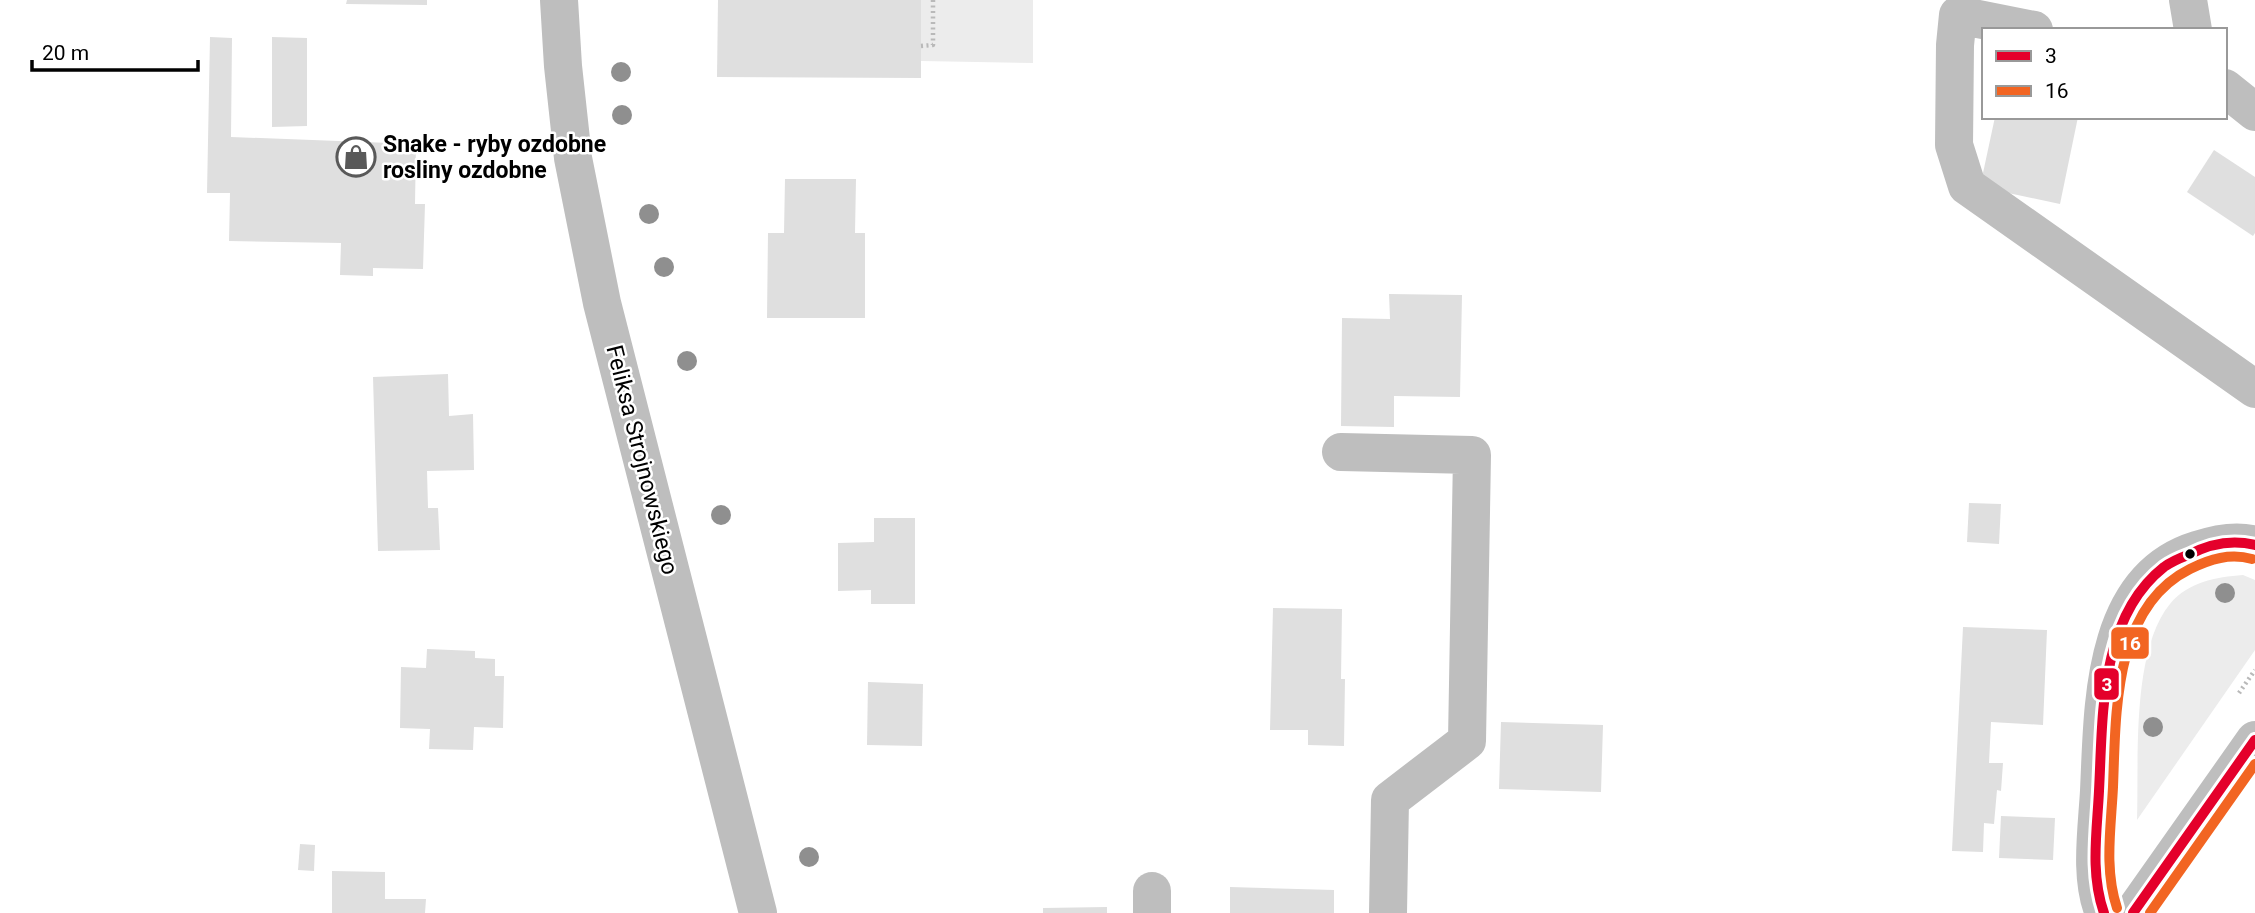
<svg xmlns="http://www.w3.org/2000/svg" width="2255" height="913" viewBox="0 0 2255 913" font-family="Roboto,sans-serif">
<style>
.green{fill:#ececec}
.building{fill:#dfdfdf}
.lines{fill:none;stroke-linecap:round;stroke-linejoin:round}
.path{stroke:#b9b9b9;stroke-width:4.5;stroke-dasharray:2 3.5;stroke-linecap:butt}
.minor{stroke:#bebebe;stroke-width:38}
.bus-1-casing{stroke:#fff;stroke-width:16}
.bus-2-casing{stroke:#fff;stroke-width:16}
.bus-1{stroke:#e4002b;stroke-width:10}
.bus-2{stroke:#f26522;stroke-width:10}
.tree{fill:#8f8f8f}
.bus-dot{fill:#000;stroke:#fff;stroke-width:2.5}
.labels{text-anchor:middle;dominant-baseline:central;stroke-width:5;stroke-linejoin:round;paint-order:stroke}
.poi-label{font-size:23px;font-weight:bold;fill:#000;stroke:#fff;text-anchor:start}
.street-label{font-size:23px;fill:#000;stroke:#fff}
.line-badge{stroke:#fff;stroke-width:2.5}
.badge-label{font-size:19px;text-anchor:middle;font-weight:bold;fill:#fff}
</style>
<rect width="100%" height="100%" fill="#fff"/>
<g class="green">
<path d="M 921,0 L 1033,0 L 1033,63 L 921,61 Z"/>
<path d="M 2243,575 L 2255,580 L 2255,650 L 2137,820 C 2139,761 2131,651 2170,604 C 2188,582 2216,577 2243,575 Z"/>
</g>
<g class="building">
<path d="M 347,0 L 427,0 L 427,5 L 346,4 Z"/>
<path d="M 718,0 L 921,0 L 921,78 L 717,77 Z"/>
<path d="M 210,37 L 232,38 L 231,137 L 416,144 L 415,204 L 425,204 L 423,269 L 373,268 L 373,276 L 340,275 L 341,243 L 229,241 L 230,193 L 207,193 Z"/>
<path d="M 272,37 L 307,38 L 307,126 L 272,127 Z"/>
<path d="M 1995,117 L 2078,117 L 2060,204 L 1980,187 Z"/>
<path d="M 2214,150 L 2255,177 L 2255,233 L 2253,236 L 2187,192 Z"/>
<path d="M 785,179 L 856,179 L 855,233 L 865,233 L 865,318 L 767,318 L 768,233 L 784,233 Z"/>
<path d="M 1389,294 L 1462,295 L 1460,397 L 1394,396 L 1394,427 L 1341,426 L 1342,318 L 1390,319 Z"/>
<path d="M 448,374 L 449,416 L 473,414 L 474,470 L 427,471 L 428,508 L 438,508 L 440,550 L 378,551 L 373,377 Z"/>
<path d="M 1969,503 L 2001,504 L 1999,544 L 1967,542 Z"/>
<path d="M 874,518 L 915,518 L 915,604 L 871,604 L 871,590 L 838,591 L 838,543 L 874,542 Z"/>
<path d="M 1273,608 L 1342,609 L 1341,679 L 1345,679 L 1344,746 L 1308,745 L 1308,730 L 1270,730 Z"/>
<path d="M 1963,627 L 2047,630 L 2043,725 L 1991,722 L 1989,763 L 2003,763 L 2001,791 L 1997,790 L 1994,824 L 1984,823 L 1983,852 L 1952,851 Z"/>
<path d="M 427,649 L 475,651 L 475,658 L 495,659 L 495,676 L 504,676 L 503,728 L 474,727 L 473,750 L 429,749 L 430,729 L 400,728 L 401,667 L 426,668 Z"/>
<path d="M 868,682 L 923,684 L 922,746 L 867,745 Z"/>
<path d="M 1501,722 L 1603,725 L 1601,792 L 1499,789 Z"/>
<path d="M 2001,816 L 2055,818 L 2053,860 L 1999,858 Z"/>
<path d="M 300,844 L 315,845 L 314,871 L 298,870 Z"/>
<path d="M 332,871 L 385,872 L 385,899 L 426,899 L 425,913 L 332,913 Z"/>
<path d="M 1230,887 L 1334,890 L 1334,913 L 1230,913 Z"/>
<path d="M 1107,907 L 1107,913 L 1043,913 L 1043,908 Z"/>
</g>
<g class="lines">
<g class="path">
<path d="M 921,46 L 933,45 L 933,0"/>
<path d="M 2239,693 L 2255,670"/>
</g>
<g class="minor">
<path d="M 559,0 L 563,66 L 573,158 L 602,303 L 758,913"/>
<path d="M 2188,0 L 2193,30"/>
<path d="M 2034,30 L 1958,15 L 1955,45 L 1954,145 L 1967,186 L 2255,389"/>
<path d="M 2225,88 L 2255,112"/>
<path d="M 1341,452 L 1472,455 L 1467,741 L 1390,800 L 1388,913"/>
<path d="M 1152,891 L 1152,913"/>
<path d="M 2104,913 C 2089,879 2097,828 2099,791 C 2103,709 2100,580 2197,550 C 2215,544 2236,539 2255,545"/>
<path d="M 2133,913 L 2255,740"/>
</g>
<g class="bus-1-casing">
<g id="bus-1">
<path d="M 2104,913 C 2090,873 2097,832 2099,791 C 2103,716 2099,618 2164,567 C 2171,562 2180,558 2188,555 C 2209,544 2232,539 2255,545"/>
<path d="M 2133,913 L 2255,740"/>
</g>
</g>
<g class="bus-2-casing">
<g id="bus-2">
<path d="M 2117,908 C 2104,869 2111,828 2113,787 C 2116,713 2113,607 2190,569 C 2210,559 2230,553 2252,559"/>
<path d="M 2150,913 L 2255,764"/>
</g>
</g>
<use href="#bus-1" class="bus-1"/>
<use href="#bus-2" class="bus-2"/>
</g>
<g class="tree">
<circle cx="621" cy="72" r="10"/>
<circle cx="622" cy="115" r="10"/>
<circle cx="649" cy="214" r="10"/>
<circle cx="664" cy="267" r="10"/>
<circle cx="687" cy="361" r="10"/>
<circle cx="721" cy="515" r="10"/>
<circle cx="2225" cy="593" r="10"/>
<circle cx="2153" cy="727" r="10"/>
<circle cx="809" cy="857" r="10"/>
</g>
<defs>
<g id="shop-ring" transform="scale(2.0125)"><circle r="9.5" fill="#fff" stroke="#595959" stroke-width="1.5"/><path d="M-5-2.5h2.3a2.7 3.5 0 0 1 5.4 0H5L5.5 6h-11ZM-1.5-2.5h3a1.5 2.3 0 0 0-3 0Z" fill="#595959"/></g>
</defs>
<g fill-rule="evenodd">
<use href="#shop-ring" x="356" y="157"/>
</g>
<circle class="bus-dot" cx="2190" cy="554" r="6"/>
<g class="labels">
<g class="poi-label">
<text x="383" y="144">Snake - ryby ozdobne<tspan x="383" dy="26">rosliny ozdobne</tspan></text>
</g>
<g class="street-label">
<text transform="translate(642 460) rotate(76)">Feliksa Strojnowskiego</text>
</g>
</g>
<g class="line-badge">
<rect x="2110" y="626" width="40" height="34" rx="7" fill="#f26522"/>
<rect x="2093" y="667" width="27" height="34" rx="7" fill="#e4002b"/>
</g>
<g class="badge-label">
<text x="2130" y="650">16</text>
<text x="2107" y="691">3</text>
</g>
<rect x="1982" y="28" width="245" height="91" fill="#ffffff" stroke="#999999" stroke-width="2"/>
<rect x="1996" y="51" width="35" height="10" fill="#e4002b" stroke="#999999" stroke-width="2"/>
<text x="2045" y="63" font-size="21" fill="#000000">3</text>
<rect x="1996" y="86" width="35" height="10" fill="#f26522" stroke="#999999" stroke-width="2"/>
<text x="2045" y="98" font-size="21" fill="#000000">16</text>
<path d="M32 60v10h166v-10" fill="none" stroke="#000000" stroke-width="3.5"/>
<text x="42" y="60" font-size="21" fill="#000000" stroke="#ffffff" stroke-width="5" paint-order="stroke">20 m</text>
</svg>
